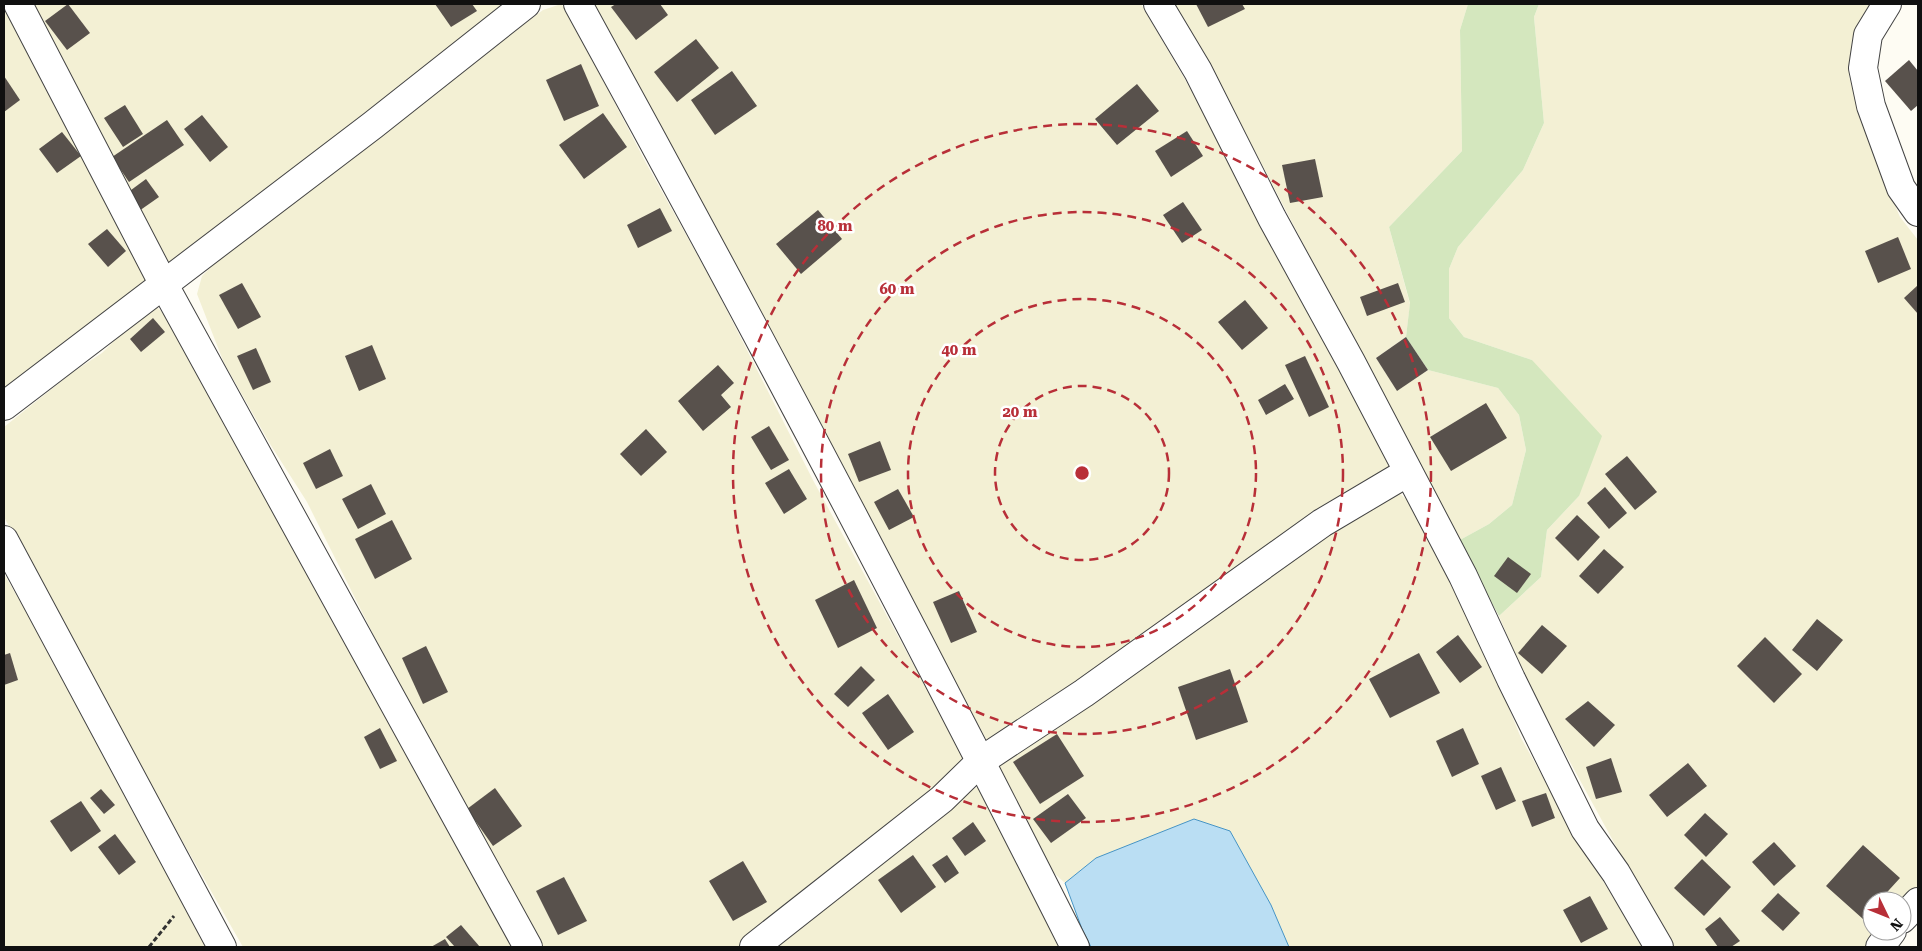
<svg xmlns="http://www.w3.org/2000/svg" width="1922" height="951" viewBox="0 0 1922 951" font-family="'Roboto Serif',serif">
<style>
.farmland{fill:#f3f0d4}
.green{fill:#d4e7be}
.water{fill:#badef3;stroke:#4694c5}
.building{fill:#58514c}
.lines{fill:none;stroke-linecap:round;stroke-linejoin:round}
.minor-casing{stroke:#434343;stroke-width:30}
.path{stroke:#323232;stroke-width:3;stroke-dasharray:5 2.5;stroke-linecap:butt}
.minor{stroke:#fff;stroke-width:28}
.ring{fill:none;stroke:#b82f38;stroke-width:2.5;stroke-dasharray:9 6}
.centre{fill:#b82f38;stroke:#fff;stroke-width:2.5}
.ring-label{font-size:15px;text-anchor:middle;font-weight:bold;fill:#b82f38;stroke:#fff;stroke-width:5;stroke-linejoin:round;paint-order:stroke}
</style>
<rect width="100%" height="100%" fill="#fefcf3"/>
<g class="farmland">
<path d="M 4,4 L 6,4 L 154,282 L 4,394 Z"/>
<path d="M 30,4 L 514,4 L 173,263 L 164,260 Z"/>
<path d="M 561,4 L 566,9 L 646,163 L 713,283 L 814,482 L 966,761 L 908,815 L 738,947 L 539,947 L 385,658 L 307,502 L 270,444 L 224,363 L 197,294 L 202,276 L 221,257 L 422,100 L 543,10 Z"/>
<path d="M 592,4 L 1141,4 L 1194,95 L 1385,444 L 1389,473 L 996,742 L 986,739 Z"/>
<path d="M 1170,4 L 1468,4 L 1460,30 L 1462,151 L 1389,227 L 1410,304 L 1406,337 L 1376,358 L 1397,390 L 1428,370 L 1498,388 L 1519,415 L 1526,450 L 1512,505 L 1489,524 L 1458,541 L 1257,155 Z"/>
<path d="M 1539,4 L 1871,4 L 1852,39 L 1849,76 L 1875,158 L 1900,217 L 1918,240 L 1918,889 L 1902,901 L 1872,901 L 1872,931 L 1879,931 L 1868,947 L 1671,947 L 1528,685 L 1499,616 L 1541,577 L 1547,530 L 1579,496 L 1532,360 L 1464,337 L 1449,318 L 1449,269 L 1458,247 L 1523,170 L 1544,123 L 1534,17 Z"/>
<path d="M 155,305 L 163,313 L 241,444 L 513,947 L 243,947 L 111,716 L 4,517 L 4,427 L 73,372 L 102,353 L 135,320 Z"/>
<path d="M 1400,494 L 1418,509 L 1468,607 L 1521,738 L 1583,849 L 1644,947 L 1289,947 L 1271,905 L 1096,858 L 1065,883 L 1047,867 L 1003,786 L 997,763 L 1382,496 Z"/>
<path d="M 4,574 L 92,724 L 209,947 L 4,947 Z"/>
<path d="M 983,785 L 1064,947 L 769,947 L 929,821 L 971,790 Z"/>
</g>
<path class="green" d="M 1468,4 L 1539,4 L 1534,17 L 1544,123 L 1523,170 L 1458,247 L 1449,269 L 1449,318 L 1464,337 L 1532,360 L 1602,436 L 1579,496 L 1547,530 L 1541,577 L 1499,616 L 1458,541 L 1489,524 L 1512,505 L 1526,450 L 1519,415 L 1498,388 L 1428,370 L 1406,337 L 1410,303 L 1389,227 L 1462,151 L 1460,30 Z"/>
<path class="water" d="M 1194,819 L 1230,831 L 1271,905 L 1289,947 L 1091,947 L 1082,929 L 1065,883 L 1096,858 Z"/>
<g class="building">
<path d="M 68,4 L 90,33 L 67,50 L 45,21 Z"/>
<path d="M 435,4 L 472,4 L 477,11 L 451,27 Z"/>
<path d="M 616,4 L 660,4 L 668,15 L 636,40 L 611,7 Z"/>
<path d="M 1196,4 L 1242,4 L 1245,9 L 1208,27 Z"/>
<path d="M 696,39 L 719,68 L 677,102 L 654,72 Z"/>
<path d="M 1909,60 L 1918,71 L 1918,105 L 1911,111 L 1885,81 Z"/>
<path d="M 581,64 L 599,106 L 564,121 L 546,80 Z"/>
<path d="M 732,71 L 757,106 L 715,135 L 691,100 Z"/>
<path d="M 4,76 L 20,100 L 4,112 Z"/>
<path d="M 1137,84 L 1159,111 L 1117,145 L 1095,119 Z"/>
<path d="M 125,105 L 143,134 L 123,147 L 104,118 Z"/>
<path d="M 603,113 L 627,147 L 584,179 L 559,145 Z"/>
<path d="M 202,115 L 228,147 L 210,162 L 184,129 Z"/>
<path d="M 167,120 L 184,145 L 129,182 L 112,157 Z"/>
<path d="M 1187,131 L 1203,156 L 1171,177 L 1155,151 Z"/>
<path d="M 62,132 L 81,156 L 57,173 L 39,149 Z"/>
<path d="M 1315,159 L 1323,197 L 1290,203 L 1282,165 Z"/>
<path d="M 146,179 L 159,197 L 139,211 L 127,193 Z"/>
<path d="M 1183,202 L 1202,230 L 1182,243 L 1163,215 Z"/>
<path d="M 660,208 L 672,231 L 638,248 L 627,225 Z"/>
<path d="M 818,210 L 842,239 L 801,274 L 776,244 Z"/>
<path d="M 107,229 L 126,251 L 108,267 L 88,244 Z"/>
<path d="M 1898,237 L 1911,269 L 1878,283 L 1865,251 Z"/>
<path d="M 242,283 L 261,317 L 238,329 L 219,295 Z"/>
<path d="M 1398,283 L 1405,302 L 1367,316 L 1360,297 Z"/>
<path d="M 1918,285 L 1918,314 L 1904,298 Z"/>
<path d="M 1245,300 L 1268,328 L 1242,350 L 1218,322 Z"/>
<path d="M 153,318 L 165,332 L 141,352 L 130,339 Z"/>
<path d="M 1406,337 L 1428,370 L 1397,391 L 1376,358 Z"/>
<path d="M 372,345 L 386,379 L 359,391 L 345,356 Z"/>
<path d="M 256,348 L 271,382 L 253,390 L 237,356 Z"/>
<path d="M 1305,356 L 1329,407 L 1309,417 L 1285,365 Z"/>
<path d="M 718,365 L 734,383 L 721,395 L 731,407 L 703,431 L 678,401 Z"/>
<path d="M 1285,384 L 1294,399 L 1266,415 L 1258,400 Z"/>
<path d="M 1486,403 L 1507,438 L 1451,471 L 1430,437 Z"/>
<path d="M 769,426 L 789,460 L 771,470 L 751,437 Z"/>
<path d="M 646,429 L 667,452 L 641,476 L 620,454 Z"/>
<path d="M 880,441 L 891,470 L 859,482 L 848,454 Z"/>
<path d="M 330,449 L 343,476 L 316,489 L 303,463 Z"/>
<path d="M 1627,456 L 1657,492 L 1635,510 L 1605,474 Z"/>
<path d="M 789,469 L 807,499 L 784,514 L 765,483 Z"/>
<path d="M 371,484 L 386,514 L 358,529 L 342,499 Z"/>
<path d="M 1605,487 L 1627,513 L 1609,529 L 1587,503 Z"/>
<path d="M 898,489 L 914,517 L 889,530 L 874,502 Z"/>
<path d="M 1577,515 L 1600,537 L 1578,561 L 1555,538 Z"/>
<path d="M 392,520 L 412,559 L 375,579 L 355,539 Z"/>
<path d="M 1604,549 L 1624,567 L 1598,594 L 1579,576 Z"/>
<path d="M 1508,557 L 1531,574 L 1517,593 L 1494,576 Z"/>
<path d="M 854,580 L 877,628 L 838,648 L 815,600 Z"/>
<path d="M 959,591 L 977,632 L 951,643 L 933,602 Z"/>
<path d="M 1817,619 L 1843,640 L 1817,671 L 1792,650 Z"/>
<path d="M 1542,625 L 1567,646 L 1542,674 L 1518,653 Z"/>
<path d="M 1458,635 L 1482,667 L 1460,683 L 1436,652 Z"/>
<path d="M 1765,637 L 1802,674 L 1774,703 L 1737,666 Z"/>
<path d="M 426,646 L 448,692 L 423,704 L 402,658 Z"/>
<path d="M 10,653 L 18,680 L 4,685 L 4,655 Z"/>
<path d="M 1419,653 L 1440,693 L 1390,718 L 1369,679 Z"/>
<path d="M 861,666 L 875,680 L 848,707 L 834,694 Z"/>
<path d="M 1230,669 L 1248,722 L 1196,740 L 1178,687 Z"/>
<path d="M 888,694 L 914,732 L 888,750 L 862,713 Z"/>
<path d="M 1588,701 L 1615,725 L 1594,747 L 1565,719 Z"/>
<path d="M 380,728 L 397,761 L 380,769 L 364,737 Z"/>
<path d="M 1463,728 L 1479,764 L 1452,777 L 1436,741 Z"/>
<path d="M 1057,734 L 1084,776 L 1040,804 L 1013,762 Z"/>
<path d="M 1611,758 L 1622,792 L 1596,799 L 1586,767 Z"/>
<path d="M 1688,763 L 1707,786 L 1667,817 L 1649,795 Z"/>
<path d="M 1501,767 L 1516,801 L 1496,810 L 1481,776 Z"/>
<path d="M 495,788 L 522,826 L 493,846 L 467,809 Z"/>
<path d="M 101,789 L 115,805 L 104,814 L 90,798 Z"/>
<path d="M 1546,793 L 1555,818 L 1532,827 L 1522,801 Z"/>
<path d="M 1068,794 L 1086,818 L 1051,843 L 1033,819 Z"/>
<path d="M 81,801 L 101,831 L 71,852 L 50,821 Z"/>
<path d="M 1705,813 L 1728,834 L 1706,857 L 1684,835 Z"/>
<path d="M 973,822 L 986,841 L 965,856 L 952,838 Z"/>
<path d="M 115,834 L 136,862 L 119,875 L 98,847 Z"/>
<path d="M 1774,842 L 1796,866 L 1774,886 L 1752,862 Z"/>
<path d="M 1863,845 L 1900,878 L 1879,901 L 1872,901 L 1872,909 L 1863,919 L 1826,886 Z"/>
<path d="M 913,855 L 936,887 L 901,913 L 878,880 Z"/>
<path d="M 947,855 L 959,873 L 945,883 L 932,865 Z"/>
<path d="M 1702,859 L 1731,887 L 1704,916 L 1674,888 Z"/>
<path d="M 743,861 L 767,902 L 733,921 L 709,881 Z"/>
<path d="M 564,877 L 587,921 L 558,935 L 536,891 Z"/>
<path d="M 1778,893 L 1800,913 L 1783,931 L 1761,911 Z"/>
<path d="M 1590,896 L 1608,929 L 1581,943 L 1563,910 Z"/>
<path d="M 1720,917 L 1740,941 L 1731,947 L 1718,947 L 1705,929 Z"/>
<path d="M 461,925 L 480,947 L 455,947 L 446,937 Z"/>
<path d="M 445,939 L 450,947 L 431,947 Z"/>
</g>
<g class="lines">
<g class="minor-casing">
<g id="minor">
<path d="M 18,4 L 164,285 L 528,947"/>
<path d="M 578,4 C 749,315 915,630 1075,947"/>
<path d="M 1158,4 L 1198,71 L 1272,218 L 1351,362 L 1463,576 L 1511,679 L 1585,829 L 1616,873 L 1659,947"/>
<path d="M 1887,4 L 1868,35 L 1863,68 L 1871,106 L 1901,188 L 1918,212"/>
<path d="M 4,406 L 373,125 L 526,4"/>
<path d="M 4,540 L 222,947"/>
<path d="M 1902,919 L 1918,902"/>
<path d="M 754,947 L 942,799 L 981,761 L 1084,693 L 1322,523 L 1408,472"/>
<path d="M 1880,947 L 1892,931"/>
</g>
</g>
<path class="path" d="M 149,947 L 174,916"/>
<use href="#minor" class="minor"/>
</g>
<g class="ring">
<circle cx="1082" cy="473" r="87"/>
<circle cx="1082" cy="473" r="174"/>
<circle cx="1082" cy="473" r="261"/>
<circle cx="1082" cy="473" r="349"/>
</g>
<circle cx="1082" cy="473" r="8" class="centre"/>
<g class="ring-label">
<text x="835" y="231">80 m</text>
<text x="897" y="294">60 m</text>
<text x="959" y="355">40 m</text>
<text x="1020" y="417">20 m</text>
</g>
<rect width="1922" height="951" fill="none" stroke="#101010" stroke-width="10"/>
<g transform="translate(1887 916) rotate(133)"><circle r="24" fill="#ffffff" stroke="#9f9f9f"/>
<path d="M0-4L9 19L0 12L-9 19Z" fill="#b82f38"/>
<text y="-8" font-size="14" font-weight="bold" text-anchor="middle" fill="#101010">N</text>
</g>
</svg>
